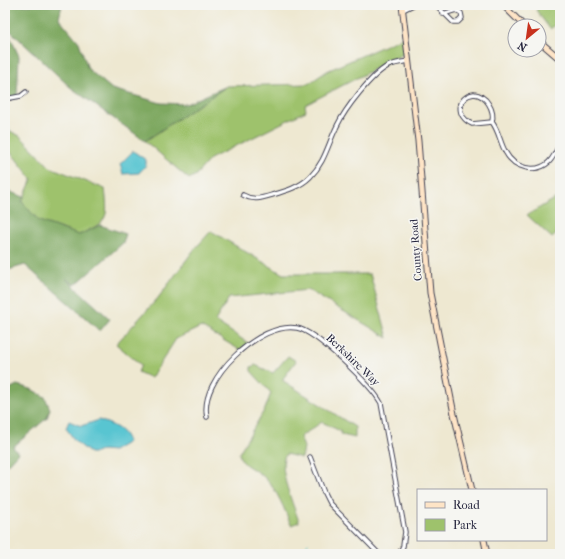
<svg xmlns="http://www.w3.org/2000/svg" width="565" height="559" viewBox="0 0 565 559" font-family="'IM FELL French Canon',serif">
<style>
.green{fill:#9ec26c;stroke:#607254}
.forest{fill:#7ea860;stroke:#50654e}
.water{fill:#59c5d1;stroke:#3e7486}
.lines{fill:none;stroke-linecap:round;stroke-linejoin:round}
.stream{stroke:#59c5d1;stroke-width:1}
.street-casing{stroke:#414052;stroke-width:5.5}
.secondary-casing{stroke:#414052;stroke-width:7}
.street{stroke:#fff;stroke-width:3.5}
.secondary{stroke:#fee4c6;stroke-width:5}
.labels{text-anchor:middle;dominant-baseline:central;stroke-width:3;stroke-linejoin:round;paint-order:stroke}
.street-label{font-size:11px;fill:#22223b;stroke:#f6f6f2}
</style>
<rect width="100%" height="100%" fill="#f6f6f2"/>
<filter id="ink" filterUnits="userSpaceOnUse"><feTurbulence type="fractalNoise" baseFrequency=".025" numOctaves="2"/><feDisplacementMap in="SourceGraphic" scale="8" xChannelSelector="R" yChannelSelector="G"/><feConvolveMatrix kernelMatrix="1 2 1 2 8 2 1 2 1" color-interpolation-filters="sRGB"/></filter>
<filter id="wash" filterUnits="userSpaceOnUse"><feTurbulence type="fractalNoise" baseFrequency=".012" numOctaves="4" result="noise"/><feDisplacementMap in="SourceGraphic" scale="16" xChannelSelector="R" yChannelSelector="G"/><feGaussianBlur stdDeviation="0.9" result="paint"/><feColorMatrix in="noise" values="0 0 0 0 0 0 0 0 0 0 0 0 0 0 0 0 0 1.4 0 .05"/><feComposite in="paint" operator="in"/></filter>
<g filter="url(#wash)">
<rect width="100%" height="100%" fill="#eee8d1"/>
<g class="green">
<path d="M 543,5 L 560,5 L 560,22 L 550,29 L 536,10 Z"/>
<path d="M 404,37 L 405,53 L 305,105 L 306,111 L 210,159 L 196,175 L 189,179 L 145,141 L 227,86 L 308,84 L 327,71 Z"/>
<path d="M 10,131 L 20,136 L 50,167 L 105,189 C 109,221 107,221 79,235 L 39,221 L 22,202 L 32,179 L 5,145 Z"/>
<path d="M 560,196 L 560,231 L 552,238 L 527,215 Z"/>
<path d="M 211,231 L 283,274 L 370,274 L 388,338 L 308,290 L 229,298 L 215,321 L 248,343 L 240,350 L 201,327 L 176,339 L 151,378 L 138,372 L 141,365 L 116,344 L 158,298 L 193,251 Z"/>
<path d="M 288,356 L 296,361 L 282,380 L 355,427 L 355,438 L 342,435 L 340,431 L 322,422 L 300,437 L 304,447 L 302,458 L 286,454 C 276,467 295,508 299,522 L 291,525 C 284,509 278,491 265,478 C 257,469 240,466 239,453 L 265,409 L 271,393 L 251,371 L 251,367 L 255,365 L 273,373 Z"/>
</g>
<g class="forest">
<path d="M 5,5 L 62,5 L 59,18 L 79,42 L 88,69 L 112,89 L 161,103 L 186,104 L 227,86 L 145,141 L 70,87 L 5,26 L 19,56 L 17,97 L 5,99 Z"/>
<path d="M 5,190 L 24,197 L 22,202 L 39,221 L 79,235 L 100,225 L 126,234 L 123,243 L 75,285 L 66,279 L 110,319 L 100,331 L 25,265 L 5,271 Z"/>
<path d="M 17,385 L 31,389 L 45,397 L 50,409 L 47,418 L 13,447 L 18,453 L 5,467 L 5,391 Z"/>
</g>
<g class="water">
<path d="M 133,151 L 146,160 L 146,165 L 139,173 L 123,174 L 120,164 Z"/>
<path d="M 99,420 C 112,425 124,428 128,442 L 113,451 L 102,450 L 96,453 L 90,453 L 75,441 L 66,428 L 69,421 L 81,426 Z"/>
</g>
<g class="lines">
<g class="stream">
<path d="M 5,107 L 6,103"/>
<path d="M 5,120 L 10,131"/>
<path d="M 302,554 L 308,543"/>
</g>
</g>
</g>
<g filter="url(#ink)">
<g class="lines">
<g class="street-casing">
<g id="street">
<path d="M 436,5 L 453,22 L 458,22 L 462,18 L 461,13 L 456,10 L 443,14"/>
<path d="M 403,10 L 413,5"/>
<path d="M 474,94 C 486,95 495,110 492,122 L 472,124 C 456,117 456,97 474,94 Z"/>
<path d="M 5,99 L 21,96 L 26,92"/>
<path d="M 492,122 C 499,131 500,143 506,153 C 514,168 536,174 549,162 C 554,157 557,150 560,143"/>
<path d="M 243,195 C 253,201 262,198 272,195 C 286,191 300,187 310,177 C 325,162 328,144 337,126 C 345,109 371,75 388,66 C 394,63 402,62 409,61"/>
<path d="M 207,417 C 198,379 261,321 297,328 C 317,332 371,385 381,403 L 405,532 L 403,546 L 399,554"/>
<path d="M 310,457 L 324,493 L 329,503 L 379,554"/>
</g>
</g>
<g class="secondary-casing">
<g id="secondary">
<path d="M 402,5 L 418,141 L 430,293 L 454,414 L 472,490"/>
<path d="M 503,5 L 524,26"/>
<path d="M 539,41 L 560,59"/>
<path d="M 484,540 L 487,554"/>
</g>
</g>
<use href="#street" class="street"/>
<use href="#secondary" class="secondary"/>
</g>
</g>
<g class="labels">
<g class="street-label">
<text transform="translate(416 250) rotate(-94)">County Road</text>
<text transform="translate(353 360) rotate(44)">Berkshire Way</text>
</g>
</g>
<rect width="565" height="559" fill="none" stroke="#f6f6f2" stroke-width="20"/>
<rect x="417" y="489" width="130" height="52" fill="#f6f6f2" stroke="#a1a1a9"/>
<rect x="425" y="502" width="20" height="6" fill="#fee4c6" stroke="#a1a1a9"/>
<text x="453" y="509" font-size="12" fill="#22223b">Road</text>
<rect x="425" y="519" width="20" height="12" fill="#9ec26c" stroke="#a1a1a9"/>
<text x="453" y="529" font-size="12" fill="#22223b">Park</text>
<g transform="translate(527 38) rotate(209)"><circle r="19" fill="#f6f6f2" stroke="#a1a1a9"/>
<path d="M0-3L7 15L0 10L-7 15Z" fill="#c8321e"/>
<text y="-6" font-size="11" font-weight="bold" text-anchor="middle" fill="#22223b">N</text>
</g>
</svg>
